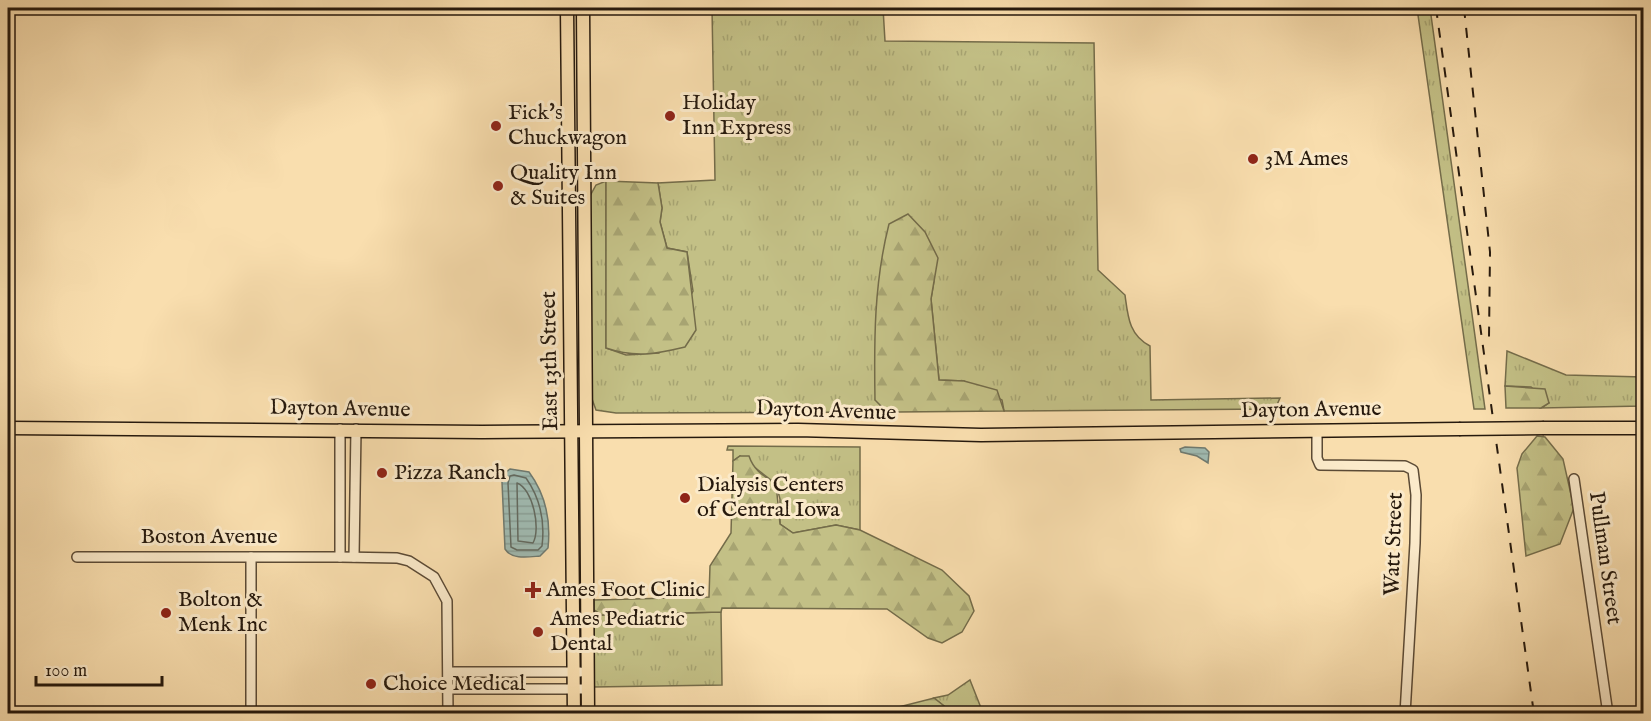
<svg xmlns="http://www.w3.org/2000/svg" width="1651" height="721" viewBox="0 0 1651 721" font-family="'IM FELL English',serif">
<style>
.grass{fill:url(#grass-tufts);stroke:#746c4a;stroke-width:1.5}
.forest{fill:url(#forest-firs);stroke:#746c4a;stroke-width:1.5}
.water{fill:url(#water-rules);stroke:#6f7a70;stroke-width:1.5}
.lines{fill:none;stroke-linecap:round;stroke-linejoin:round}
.shore{stroke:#636a60;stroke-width:1.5}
.minor-casing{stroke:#5b4a35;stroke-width:12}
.major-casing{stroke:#26190d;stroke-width:15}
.minor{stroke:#fbeaca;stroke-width:9}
.major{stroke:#f9deae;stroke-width:12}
.rail{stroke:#26190d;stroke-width:2;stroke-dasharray:10 10;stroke-linecap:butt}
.major-bridge-casing{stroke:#26190d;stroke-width:15;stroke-linecap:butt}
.major-bridge{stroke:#f9deae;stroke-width:12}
.poi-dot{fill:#8f2418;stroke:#fbeaca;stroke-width:2}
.labels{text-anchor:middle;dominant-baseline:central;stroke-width:6;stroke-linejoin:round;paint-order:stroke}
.poi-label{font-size:22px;fill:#26190d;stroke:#fbeaca;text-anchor:start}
.street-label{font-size:22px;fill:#26190d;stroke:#fbeaca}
</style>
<defs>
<pattern id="grass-tufts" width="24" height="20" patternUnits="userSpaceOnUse" patternTransform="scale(1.5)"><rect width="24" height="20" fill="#c3c086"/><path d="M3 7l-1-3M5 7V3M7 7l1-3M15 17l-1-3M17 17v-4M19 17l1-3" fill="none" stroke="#a7a472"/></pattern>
<pattern id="forest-firs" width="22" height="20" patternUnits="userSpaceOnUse" patternTransform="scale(1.5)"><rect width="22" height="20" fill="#c3c086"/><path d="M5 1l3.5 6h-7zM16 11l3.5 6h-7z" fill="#a7a472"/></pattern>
<pattern id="water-rules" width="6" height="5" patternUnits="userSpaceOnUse" patternTransform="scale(1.5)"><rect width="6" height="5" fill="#a0bbb2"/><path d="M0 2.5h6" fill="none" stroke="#8aa098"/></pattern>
</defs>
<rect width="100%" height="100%" fill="#f9deae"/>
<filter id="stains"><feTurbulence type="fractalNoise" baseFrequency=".00333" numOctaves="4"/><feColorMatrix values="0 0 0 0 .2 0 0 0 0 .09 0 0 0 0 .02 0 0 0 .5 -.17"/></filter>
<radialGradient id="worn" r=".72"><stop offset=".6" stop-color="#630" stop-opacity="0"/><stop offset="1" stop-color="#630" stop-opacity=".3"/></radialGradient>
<g class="grass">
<path d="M 712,8 L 883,8 L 885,41 L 1094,43 L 1098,270 L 1125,295 C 1128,317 1129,335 1150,346 L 1151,400 L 1280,398 L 1275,409 L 1004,411 L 1002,400 L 964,381 L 939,380 L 931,299 L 934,281 L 883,408 L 897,412 L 616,413 L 596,410 L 592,399 L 590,196 L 596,185 L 606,181 L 606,348 L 626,355 L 659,353 L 693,291 L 687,252 L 667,248 L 660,222 L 662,208 L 658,183 L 715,180 Z"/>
<path d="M 1417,8 L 1430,8 L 1485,409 L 1474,409 Z"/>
<path d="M 1507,351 L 1566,375 L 1643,377 L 1643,406 L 1541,408 L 1549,403 L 1531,387 L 1505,386 Z"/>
<path d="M 728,446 L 860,447 L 860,530 L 836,525 L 793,533 L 780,524 L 780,499 L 776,484 L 740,456 L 733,461 L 733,450 L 727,450 Z"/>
<path d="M 594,610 L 602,615 L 721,612 L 722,685 L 593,687 Z"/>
<path d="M 970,680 L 983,713 L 953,713 L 934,698 L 948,695 Z"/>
</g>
<g class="forest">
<path d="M 606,181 L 658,183 L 662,208 L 660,222 L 667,248 L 687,252 L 696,330 L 685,347 C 656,354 635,358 606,348 Z"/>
<path d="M 908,214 L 925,232 L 938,258 L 931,299 L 939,380 L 964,381 L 997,390 L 1004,411 L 897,412 L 883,408 L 875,400 C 874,340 874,283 889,224 Z"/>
<path d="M 1505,386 L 1545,389 L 1549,403 L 1541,408 L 1506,408 Z"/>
<path d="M 1537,436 L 1545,437 L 1563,459 L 1574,508 L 1560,544 L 1526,556 L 1517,468 L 1522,454 Z"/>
<path d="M 740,456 L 749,456 C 754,471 764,476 776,484 L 780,524 L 793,533 L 836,525 L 860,530 L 942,570 L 969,596 L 974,611 L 962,632 L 942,643 L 928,638 L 887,609 L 722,608 L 721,612 L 602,615 L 594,610 L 594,600 L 709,597 L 710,566 L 731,533 L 733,461 Z"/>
<path d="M 934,698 L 953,713 L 890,713 L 895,708 Z"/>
</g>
<g class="water">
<path d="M 1185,447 L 1205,448 L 1209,452 L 1208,463 L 1197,456 L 1181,452 L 1180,449 Z"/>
<path d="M 510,469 L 529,472 C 546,495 551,520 548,548 L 540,556 C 528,557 512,560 505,549 L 502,482 L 505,473 Z"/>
</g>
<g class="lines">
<g class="shore">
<path d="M 514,475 L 526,478 C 540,498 545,522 542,546 L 538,550 L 517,550 L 511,547 L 508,483 L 510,476 Z"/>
<path d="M 517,483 C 533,489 541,529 533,543 L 518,541 Z"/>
</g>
<g class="minor-casing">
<g id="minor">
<path d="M 340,429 L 340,557"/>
<path d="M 1317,432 L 1317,458 L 1320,465 L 1405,466 L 1413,470 L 1416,495 L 1415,543 L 1405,714"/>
<path d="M 1574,479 L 1608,714"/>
<path d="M 77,557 L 340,557 L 397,558 L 409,561 L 434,577 L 447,601 L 448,714"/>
<path d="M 354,557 L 356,429"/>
<path d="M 449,672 L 580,672"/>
<path d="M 448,689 L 588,689"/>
<path d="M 251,714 L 251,557"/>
</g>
</g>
<g class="major-casing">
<g id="major">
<path d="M 567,8 L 574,714"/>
<path d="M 583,8 L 588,714"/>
<path d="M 8,428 L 482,432 L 798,430 L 981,435 L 1459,429"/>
<path d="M 1544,428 L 1644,428"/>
</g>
</g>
<use href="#minor" class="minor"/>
<use href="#major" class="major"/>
<g class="rail">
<path d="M 1436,8 L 1534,714"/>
<path d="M 1464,8 L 1490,252 L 1489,338"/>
</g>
<g class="major-bridge-casing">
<path id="major-bridge" d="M 1459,429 L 1544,428"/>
</g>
<use href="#major-bridge" class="major-bridge"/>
</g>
<g class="poi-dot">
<circle cx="670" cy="116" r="6"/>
<circle cx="496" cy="126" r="6"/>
<circle cx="1253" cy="159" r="6"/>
<circle cx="498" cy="186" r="6"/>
<circle cx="382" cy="473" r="6"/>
<circle cx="685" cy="498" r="6"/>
<path d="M530 581h6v6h6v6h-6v6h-6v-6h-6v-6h6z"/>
<circle cx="166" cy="613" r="6"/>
<circle cx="538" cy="632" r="6"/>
<circle cx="371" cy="684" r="6"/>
</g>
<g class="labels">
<g class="poi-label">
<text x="682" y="103">Holiday<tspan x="682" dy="25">Inn Express</tspan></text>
<text x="508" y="113">Fick's<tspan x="508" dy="25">Chuckwagon</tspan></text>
<text x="1265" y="159">3M Ames</text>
<text x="510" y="173">Quality Inn<tspan x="510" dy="25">&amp; Suites</tspan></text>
<text x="394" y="473">Pizza Ranch</text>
<text x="697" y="485">Dialysis Centers<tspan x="697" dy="25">of Central Iowa</tspan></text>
<text x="546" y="590">Ames Foot Clinic</text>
<text x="178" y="600">Bolton &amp;<tspan x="178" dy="25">Menk Inc</tspan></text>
<text x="550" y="619">Ames Pediatric<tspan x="550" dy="25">Dental</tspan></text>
<text x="383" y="684">Choice Medical</text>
</g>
<g class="street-label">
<text transform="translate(550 361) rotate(-91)">East 13th Street</text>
<text transform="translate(340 409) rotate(1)">Dayton Avenue</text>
<text transform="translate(1311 410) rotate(-1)">Dayton Avenue</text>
<text transform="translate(826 411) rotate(2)">Dayton Avenue</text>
<text x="209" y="537">Boston Avenue</text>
<text transform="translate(1394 544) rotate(-88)">Watt Street</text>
<text transform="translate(1605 558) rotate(82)">Pullman Street</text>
</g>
</g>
<rect width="1651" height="721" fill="none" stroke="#f9deae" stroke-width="30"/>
<rect x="9" y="9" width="1633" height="703" fill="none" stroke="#26190d" stroke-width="3"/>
<rect x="15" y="15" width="1621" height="691" fill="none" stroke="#26190d" stroke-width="1.5"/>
<path d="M36 676v9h126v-9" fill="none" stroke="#26190d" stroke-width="3"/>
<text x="45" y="676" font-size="18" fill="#26190d" stroke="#fbeaca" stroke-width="4.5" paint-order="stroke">100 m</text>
<rect width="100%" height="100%" filter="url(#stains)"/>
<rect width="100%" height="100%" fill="url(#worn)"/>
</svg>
